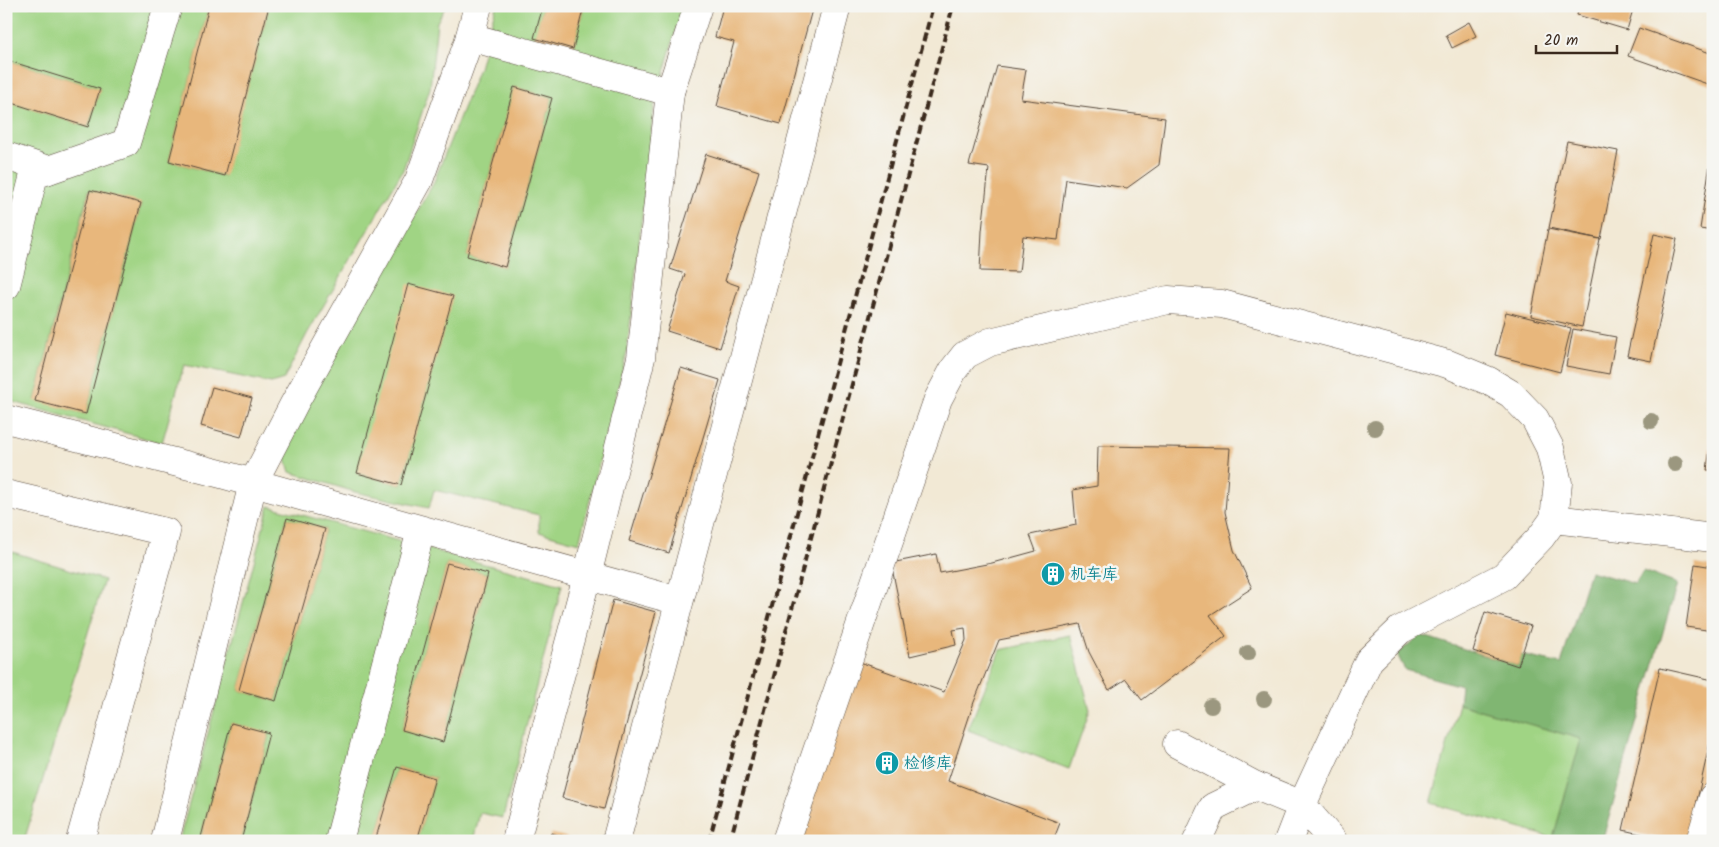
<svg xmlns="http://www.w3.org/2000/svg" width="1719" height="847" viewBox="0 0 1719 847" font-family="Kalam,'LXGW WenKai TC',sans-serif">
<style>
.green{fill:#a0d484;stroke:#6e7f51;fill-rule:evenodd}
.forest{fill:#80b672;stroke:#5e7048}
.building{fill:#e8b77b}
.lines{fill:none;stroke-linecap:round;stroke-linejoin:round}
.minor-casing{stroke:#564739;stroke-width:29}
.minor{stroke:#fff;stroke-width:28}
.rail{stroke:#3b2a1e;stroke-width:4;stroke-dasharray:8 4;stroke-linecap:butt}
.tree{fill:#9b977f}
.labels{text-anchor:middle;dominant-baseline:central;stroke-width:5;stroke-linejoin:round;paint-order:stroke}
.culture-label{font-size:16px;fill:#0d838f;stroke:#f6f6f2;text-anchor:start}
</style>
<rect width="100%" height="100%" fill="#f6f6f2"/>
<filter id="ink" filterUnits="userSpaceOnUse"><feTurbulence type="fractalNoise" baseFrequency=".02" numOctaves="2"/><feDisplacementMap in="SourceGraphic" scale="10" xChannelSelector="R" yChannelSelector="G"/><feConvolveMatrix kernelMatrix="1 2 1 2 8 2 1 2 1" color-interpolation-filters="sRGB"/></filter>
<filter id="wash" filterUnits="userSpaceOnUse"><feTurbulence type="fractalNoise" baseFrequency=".0096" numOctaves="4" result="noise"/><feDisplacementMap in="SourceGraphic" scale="20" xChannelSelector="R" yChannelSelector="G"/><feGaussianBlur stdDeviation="1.12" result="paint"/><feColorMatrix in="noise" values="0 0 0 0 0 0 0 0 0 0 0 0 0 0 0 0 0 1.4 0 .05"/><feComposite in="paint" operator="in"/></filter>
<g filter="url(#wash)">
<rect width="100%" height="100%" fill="#f2e9d5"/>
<g class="green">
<path d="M 6,6 L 209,6 L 169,161 L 224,176 L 269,6 L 446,6 L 437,22 L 430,88 L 403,170 L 307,334 L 284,379 L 271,383 L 184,365 L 162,443 L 6,400 L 6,101 L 88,127 L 100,89 L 6,60 ZM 89,190 L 141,204 L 86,414 L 35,400 Z"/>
<path d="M 496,6 L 543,6 L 535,38 L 573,49 L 584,6 L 683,6 L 654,107 L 627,352 L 579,543 L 539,532 L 539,515 L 434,490 L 429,508 L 355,492 L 290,472 L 284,452 L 307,402 L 433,184 L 479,68 ZM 514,87 L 552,98 L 505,267 L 467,256 ZM 452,297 L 401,485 L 357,473 Z"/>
<path d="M 269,506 L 562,585 L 503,818 L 480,813 L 473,841 L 417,841 L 435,778 L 397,767 L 375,841 L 241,841 L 269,734 L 231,723 L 200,841 L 179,841 ZM 287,518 L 325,529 L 276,701 L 239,690 ZM 447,563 L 488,574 L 443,741 L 402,730 Z"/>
<path d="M 6,550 L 104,580 L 24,841 L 6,841 Z"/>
<path d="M 1070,635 L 1090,710 L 1069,769 L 968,730 L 1000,650 Z"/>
<path d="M 1459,704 L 1582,739 L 1553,838 L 1431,803 Z"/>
</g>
<path class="forest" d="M 1590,571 L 1635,584 L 1643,571 L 1677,584 L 1602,841 L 1563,841 L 1553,838 L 1581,739 L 1459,704 L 1461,686 L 1405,670 L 1397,654 L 1420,635 L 1518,666 L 1521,655 L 1561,664 Z"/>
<g id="blocks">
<g class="building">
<path d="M 209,6 L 269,6 L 225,176 L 169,161 Z"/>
<path d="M 543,6 L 584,6 L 573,49 L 534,38 Z"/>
<path d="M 723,6 L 813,6 L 781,124 L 717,106 L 734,42 L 715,37 Z"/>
<path d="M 1579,6 L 1634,6 L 1627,30 L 1577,15 Z"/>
<path d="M 1469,22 L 1476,36 L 1452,48 L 1446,35 Z"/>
<path d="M 1639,28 L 1713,54 L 1713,86 L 1628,56 Z"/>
<path d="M 6,60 L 100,89 L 88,127 L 6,101 Z"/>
<path d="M 997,66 L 1026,70 L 1021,99 L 1165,118 L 1159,165 L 1127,188 L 1066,179 L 1058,240 L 1023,236 L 1019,272 L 980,271 L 982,231 L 989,168 L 969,165 Z"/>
<path d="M 514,87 L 552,98 L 505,267 L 467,256 Z"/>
<path d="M 1567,141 L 1618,151 L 1601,239 L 1549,228 Z"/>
<path d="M 706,154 L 759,171 L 725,281 L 739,286 L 720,348 L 667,331 L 685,274 L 670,269 Z"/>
<path d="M 1710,164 L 1713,164 L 1713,231 L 1700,229 Z"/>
<path d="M 90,190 L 141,203 L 86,414 L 35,401 Z"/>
<path d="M 1548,229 L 1600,239 L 1582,327 L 1531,316 Z"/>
<path d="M 1654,234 L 1677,239 L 1651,361 L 1627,356 Z"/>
<path d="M 408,284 L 453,296 L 401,485 L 357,473 Z"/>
<path d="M 1506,312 L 1571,328 L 1560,372 L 1495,355 Z"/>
<path d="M 1573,329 L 1616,337 L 1609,374 L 1566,366 Z"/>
<path d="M 681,368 L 720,380 L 669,553 L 629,541 Z"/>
<path d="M 212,387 L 252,398 L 241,437 L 201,426 Z"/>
<path d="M 1712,433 L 1713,433 L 1713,470 L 1707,470 Z"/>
<path d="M 1098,446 L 1230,448 L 1225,512 L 1234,550 L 1252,588 L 1210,615 L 1226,636 L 1142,700 L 1126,679 L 1109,690 L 1089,652 L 1080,624 L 999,640 L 974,702 L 948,781 L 1060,823 L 1053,841 L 793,841 L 857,661 L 944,692 L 966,640 L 965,628 L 953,630 L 956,645 L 910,656 L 891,563 L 936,554 L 940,573 L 992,563 L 1036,551 L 1030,535 L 1076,525 L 1073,490 L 1097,486 Z"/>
<path d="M 287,518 L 325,529 L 276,701 L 239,690 Z"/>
<path d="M 447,563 L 488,574 L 443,742 L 402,730 Z"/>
<path d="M 1695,564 L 1713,567 L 1713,631 L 1686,627 Z"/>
<path d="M 613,600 L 656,612 L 604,809 L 562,798 Z"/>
<path d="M 1485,612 L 1531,626 L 1518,666 L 1473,651 Z"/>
<path d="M 1660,668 L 1713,680 L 1713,728 L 1688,841 L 1671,841 L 1623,830 Z"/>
<path d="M 231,723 L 269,733 L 241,841 L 200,841 Z"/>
<path d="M 397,767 L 435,778 L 417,841 L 375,841 Z"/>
<path d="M 551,833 L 576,840 L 576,841 L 549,841 Z"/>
</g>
</g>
</g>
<g filter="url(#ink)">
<use href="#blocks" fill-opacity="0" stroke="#564739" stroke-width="1"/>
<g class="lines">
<g class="minor-casing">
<g id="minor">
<path d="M 470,37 L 670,92"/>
<path d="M 6,156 L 48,170"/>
<path d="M 6,286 L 34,175 L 126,143 L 168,6"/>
<path d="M 6,419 L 221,474 L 679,601"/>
<path d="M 6,494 L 166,532 L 80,841"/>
<path d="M 1177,744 L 1256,786 L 1302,805 L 1333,841"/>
<path d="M 165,841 L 253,483 L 294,404 L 419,180 L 468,43 L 478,6"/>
<path d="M 339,841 L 421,530"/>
<path d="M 516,841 L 587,576 L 641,358 L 670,92 L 698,6"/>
<path d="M 616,841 L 837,6"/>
<path d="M 786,841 L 938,399 L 954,369 L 965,355 L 990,342 L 1168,300 L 1222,304 L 1448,364 L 1489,381 L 1511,394 L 1535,419 L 1550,448 L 1558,483 L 1554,519"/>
<path d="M 1197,841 L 1213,807 L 1256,786"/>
<path d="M 1288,841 L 1302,805 L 1369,660 L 1400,630 L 1504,576 L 1541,537 L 1554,519 L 1713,538"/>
<path d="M 1700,841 L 1713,797"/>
</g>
</g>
<use href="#minor" class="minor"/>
<g class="rail">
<path d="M 709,841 L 933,6"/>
<path d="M 730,841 L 953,6"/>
</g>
</g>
<g class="tree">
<circle cx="1651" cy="421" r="8"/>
<circle cx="1375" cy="428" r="8"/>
<circle cx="1675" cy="464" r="8"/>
<circle cx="1248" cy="653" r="8"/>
<circle cx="1264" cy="699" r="8"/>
<circle cx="1211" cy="706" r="8"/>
</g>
</g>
<defs>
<g id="building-disc" transform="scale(1.25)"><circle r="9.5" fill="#0f9aa8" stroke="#f6f6f2"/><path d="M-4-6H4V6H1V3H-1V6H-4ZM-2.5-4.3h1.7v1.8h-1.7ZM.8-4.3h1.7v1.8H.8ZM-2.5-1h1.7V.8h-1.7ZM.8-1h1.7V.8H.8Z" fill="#fff"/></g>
</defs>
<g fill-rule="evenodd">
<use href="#building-disc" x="1053" y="574"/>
<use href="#building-disc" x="887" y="763"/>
</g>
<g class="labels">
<g class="culture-label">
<text x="1070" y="574">机车库</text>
<text x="904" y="763">检修库</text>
</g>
</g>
<rect width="1719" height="847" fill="none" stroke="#f6f6f2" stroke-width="25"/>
<path d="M1536 45v8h81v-8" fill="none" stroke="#3b2a1e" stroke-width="2.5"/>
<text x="1544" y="45" font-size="15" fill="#3b2a1e" stroke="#f6f6f2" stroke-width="4" paint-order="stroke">20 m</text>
</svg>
